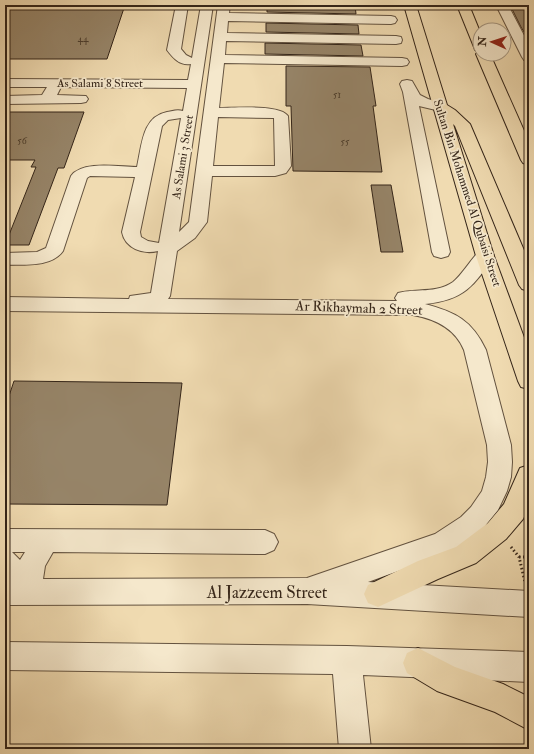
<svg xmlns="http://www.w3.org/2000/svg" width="534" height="754" viewBox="0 0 534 754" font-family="'IM FELL Double Pica',serif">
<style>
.building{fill:#968468;stroke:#342519}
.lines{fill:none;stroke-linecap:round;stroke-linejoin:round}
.minor-casing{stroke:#63523f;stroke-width:2}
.major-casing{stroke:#342519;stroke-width:2}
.path{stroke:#342519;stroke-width:3;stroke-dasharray:1.5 2.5;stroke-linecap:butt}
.minor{fill:#f5e8cc;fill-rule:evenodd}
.major{fill:#f0dbb1;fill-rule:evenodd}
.labels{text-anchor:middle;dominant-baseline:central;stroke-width:3.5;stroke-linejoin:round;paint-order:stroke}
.far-number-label{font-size:10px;fill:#4c3d2d}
.far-street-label{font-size:12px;fill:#342519;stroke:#f5e8cc}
.street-label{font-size:14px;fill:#342519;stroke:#f5e8cc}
.near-street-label{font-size:17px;fill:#342519;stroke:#f5e8cc}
</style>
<rect width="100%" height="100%" fill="#f0dbb1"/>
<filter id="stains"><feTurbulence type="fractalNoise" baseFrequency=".005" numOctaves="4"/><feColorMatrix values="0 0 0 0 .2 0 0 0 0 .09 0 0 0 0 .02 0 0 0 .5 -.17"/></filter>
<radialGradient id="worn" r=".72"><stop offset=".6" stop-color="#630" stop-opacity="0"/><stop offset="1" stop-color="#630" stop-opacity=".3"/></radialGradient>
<g class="building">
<path d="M 5,5 L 125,5 L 107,59 L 5,59 Z"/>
<path d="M 267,5 L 355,5 L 356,14 L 267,12 Z"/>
<path d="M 510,5 L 529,5 L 529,40 L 521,27 Z"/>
<path d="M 266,23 L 358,25 L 359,34 L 266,32 Z"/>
<path d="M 265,43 L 361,45 L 363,56 L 265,54 Z"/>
<path d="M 286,66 L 370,67 L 376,106 L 373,106 L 382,172 L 293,171 L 291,106 L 286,106 Z"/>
<path d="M 5,112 L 84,112 L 64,168 L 58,168 L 29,245 L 5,245 L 36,167 L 31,167 L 35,160 L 5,160 Z"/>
<path d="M 371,185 L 391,185 L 403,252 L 381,252 Z"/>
<path d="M 14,381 L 182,383 L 167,505 L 5,504 L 5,408 Z"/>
</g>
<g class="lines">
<g class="minor-casing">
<g id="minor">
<path d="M 176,5 L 188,5 L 181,49 L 186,55 L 192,58 L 201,5 L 213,5 L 179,232 L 189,222 L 218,5 L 230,5 L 229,13 L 391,16 L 395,17 L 397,20 L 395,23 L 391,24 L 228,21 L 227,33 L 396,36 L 401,37 L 402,40 L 401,43 L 396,44 L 226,41 L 225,55 L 402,58 L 407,59 L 409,62 L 407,65 L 402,66 L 224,63 L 219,108 C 234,108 280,104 288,116 L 291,166 L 286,173 L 275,176 L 212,176 L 207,222 L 195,238 L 177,251 L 170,296 L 168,299 L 397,301 L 395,298 L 398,293 C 416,288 436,294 453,282 C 462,275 474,255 479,252 C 484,250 487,251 492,252 L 494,256 C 474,286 464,300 425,304 C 455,312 472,320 486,350 L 511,445 L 512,462 L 511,477 L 507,491 L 498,510 L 480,532 L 453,551 L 368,582 L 529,591 L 529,617 L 307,604 L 5,605 L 5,529 L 265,530 L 274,534 L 278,542 L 274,550 L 265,554 L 53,552 L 45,566 L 43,579 L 307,578 L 435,534 L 461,517 L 471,507 L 482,491 L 486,477 L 488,462 L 487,445 L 464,350 C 455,328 435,319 413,315 L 5,311 L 5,297 L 129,299 L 130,296 L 151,293 L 158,251 C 143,255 125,248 122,232 L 135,177 L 90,176 L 87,178 L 63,251 C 51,268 23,264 5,265 L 5,253 L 37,252 L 46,248 L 71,176 C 82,160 120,167 137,167 C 142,145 142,117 167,112 C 173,111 177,109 183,111 L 187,88 L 61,87 L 57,95 L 86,96 L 88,99 L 86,102 L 81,103 L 5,104 L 5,96 L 42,95 L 47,87 L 5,87 L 5,79 L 188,80 L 191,64 C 180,66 173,58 167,50 ZM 218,117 L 274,118 L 275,166 L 213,166 ZM 181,118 L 159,243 L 148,241 L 141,237 L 140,232 L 162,126 L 168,120 ZM 12,552 L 25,552 L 20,560 Z"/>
<path d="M 496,5 L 508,5 L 529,45 L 529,61 L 524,60 L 522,57 Z"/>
<path d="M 407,80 L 412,81 L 420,95 L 428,99 L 445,104 L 447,107 L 445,110 L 440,111 L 419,106 L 450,252 L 448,256 L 441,258 L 434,256 L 432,252 L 403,92 L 400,84 L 402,81 Z"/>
<path d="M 5,642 L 347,646 L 529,652 L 529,682 L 363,675 L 371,749 L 339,749 L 333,674 L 5,670 Z"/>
</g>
</g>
<g class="major-casing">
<g id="major">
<path d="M 404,5 L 416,5 L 447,105 L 455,110 L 470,124 L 529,262 L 529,291 L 522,289 L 519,285 L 455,126 L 453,124 L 494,256 L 529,351 L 529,389 L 521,387 L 518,381 L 476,256 Z"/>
<path d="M 457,5 L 469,5 L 480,32 L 480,54 L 490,54 L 529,142 L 529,165 L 523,163 L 521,160 L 476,54 L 480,51 L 475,50 L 474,47 Z"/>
<path d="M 529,465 L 529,506 L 523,519 L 506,539 L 476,563 L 438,579 L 378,607 L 368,603 L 364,594 L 368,585 L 418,561 L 456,547 L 488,523 L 504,504 L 520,468 Z"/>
<path d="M 418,648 L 455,667 L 503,684 L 529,697 L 529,730 L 495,712 L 437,691 L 407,673 L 403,663 L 407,653 Z"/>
</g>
</g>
<g class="path">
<path d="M 511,547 L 519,557 L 525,582"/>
<path d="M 519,557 L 529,557"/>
</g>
<use href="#minor" class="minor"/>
<use href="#major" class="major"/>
</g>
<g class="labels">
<g class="far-number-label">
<text x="83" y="39">44</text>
<text x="337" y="95">51</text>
<text x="22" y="141">56</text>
<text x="345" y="142">55</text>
</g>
<g class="far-street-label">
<text x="100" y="83">As Salami 8 Street</text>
<text transform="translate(183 157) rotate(-81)">As Salami 3 Street</text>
<text transform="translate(467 193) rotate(72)">Sultan Bin Mohammed Al Qubaisi Street</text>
</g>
<g class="street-label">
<text transform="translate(359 308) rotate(2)">Ar Rikhaymah 2 Street</text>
</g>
<g class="near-street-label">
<text x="267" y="592">Al Jazzeem Street</text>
</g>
</g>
<rect width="534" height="754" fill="none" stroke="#f0dbb1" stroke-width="20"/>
<rect x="6" y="6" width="522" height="742" fill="none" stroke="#342519" stroke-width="2"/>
<rect x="10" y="10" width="514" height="734" fill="none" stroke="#342519"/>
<g transform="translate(492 42) rotate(273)"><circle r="19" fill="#f5e8cc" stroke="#a89a84"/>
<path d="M0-3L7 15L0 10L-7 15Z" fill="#8f2418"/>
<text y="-6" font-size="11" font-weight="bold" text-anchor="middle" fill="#342519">N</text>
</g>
<rect width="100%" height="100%" filter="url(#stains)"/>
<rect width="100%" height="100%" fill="url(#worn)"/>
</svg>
